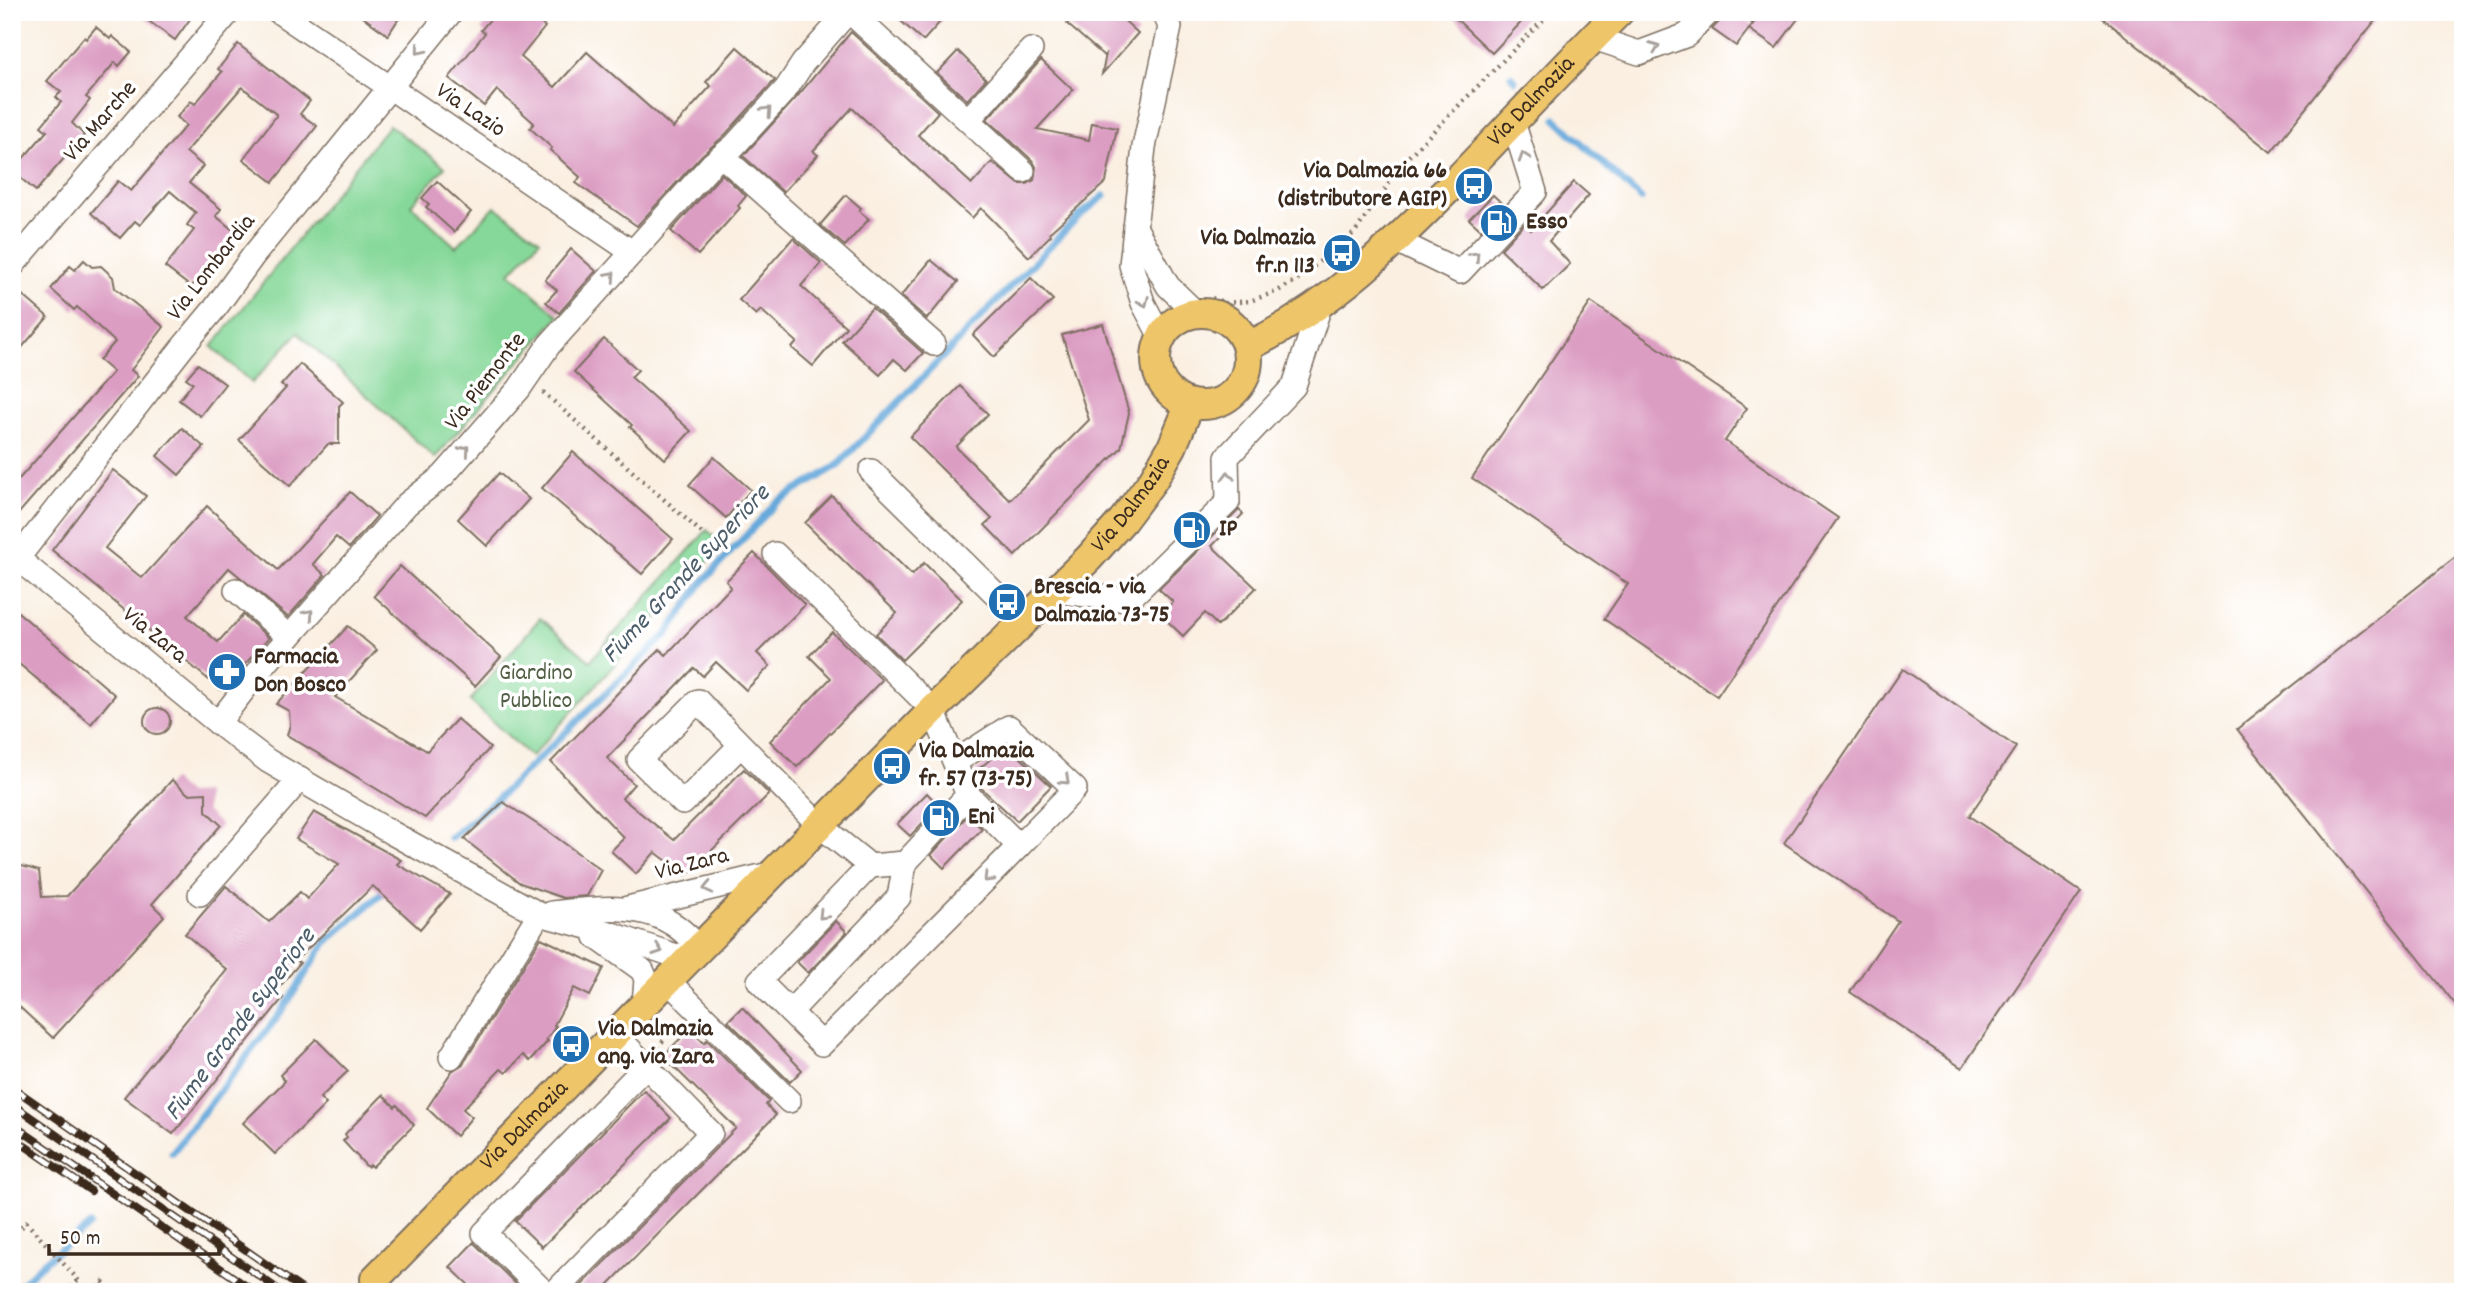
<svg xmlns="http://www.w3.org/2000/svg" width="2475" height="1304" viewBox="0 0 2475 1304" font-family="Dekko,sans-serif">
<style>
.green{fill:#85d899;stroke:#60815c;stroke-width:2}
.lines{fill:none;stroke-linecap:round;stroke-linejoin:round}
.stream{stroke:#66a9db;stroke-width:7}
.building{fill:#dc9dc3}
.minor-casing{stroke:#7e6f62;stroke-width:26}
.major-casing{stroke:#7e6f62;stroke-width:32}
.path{stroke:#7e6f62;stroke-width:4.5;stroke-dasharray:2 5;stroke-linecap:butt}
.minor{stroke:#fff;stroke-width:23}
.major{stroke:#eec569;stroke-width:28}
.rail-casing{stroke:#3b2a1e;stroke-width:8}
.rail{stroke:#fff;stroke-width:5;stroke-dasharray:16;stroke-linecap:butt}
.oneway{stroke:#a79f9a}
.labels{text-anchor:middle;dominant-baseline:central;stroke-width:7;stroke-linejoin:round;paint-order:stroke}
.street-label{font-size:24px;fill:#3b2a1e;stroke:#fff}
.poi-label{font-size:24px;font-weight:bold;fill:#3b2a1e;stroke:#fff;text-anchor:start}
.park-label{font-size:24px;fill:#515e43;stroke:#fff}
.water-label{font-size:26px;font-style:italic;fill:#4c5d6a;stroke:#fff}
</style>
<rect width="100%" height="100%" fill="#fff"/>
<filter id="ink" filterUnits="userSpaceOnUse"><feTurbulence type="fractalNoise" baseFrequency=".0143" numOctaves="2"/><feDisplacementMap in="SourceGraphic" scale="14" xChannelSelector="R" yChannelSelector="G"/><feConvolveMatrix kernelMatrix="1 2 1 2 8 2 1 2 1" color-interpolation-filters="sRGB"/></filter>
<filter id="wash" filterUnits="userSpaceOnUse"><feTurbulence type="fractalNoise" baseFrequency=".00686" numOctaves="4" result="noise"/><feDisplacementMap in="SourceGraphic" scale="28" xChannelSelector="R" yChannelSelector="G"/><feGaussianBlur stdDeviation="1.57" result="paint"/><feColorMatrix in="noise" values="0 0 0 0 0 0 0 0 0 0 0 0 0 0 0 0 0 1.4 0 .05"/><feComposite in="paint" operator="in"/></filter>
<g filter="url(#wash)">
<rect width="100%" height="100%" fill="#faefe1"/>
<g class="green">
<path d="M 389,125 L 445,167 L 411,205 L 456,247 L 495,206 L 540,240 L 510,273 L 559,316 L 435,458 L 298,333 L 252,383 L 212,347 Z"/>
<path d="M 707,530 L 723,545 L 531,757 L 470,701 L 540,618 L 590,661 Z"/>
</g>
<g class="lines">
<g class="stream">
<path d="M 1511,76 L 1515,80"/>
<path d="M 1556,119 L 1641,199"/>
<path d="M 450,838 L 497,799 L 667,634 L 702,583 L 777,502 L 837,466 L 1078,217 L 1104,196"/>
<path d="M 172,1153 L 284,1008 L 325,943 L 387,889"/>
<path d="M 13,1292 L 43,1263 L 90,1225"/>
</g>
</g>
<g id="blocks">
<g class="building">
<path d="M 136,12 L 195,12 L 175,40 Z"/>
<path d="M 356,12 L 403,12 L 388,35 Z"/>
<path d="M 496,12 L 527,12 L 545,27 L 521,57 L 555,87 L 587,52 L 673,128 L 711,86 L 706,82 L 737,47 L 775,80 L 724,136 L 702,155 L 637,226 L 576,183 L 580,177 L 550,150 L 552,148 L 530,128 L 534,123 L 497,90 L 484,106 L 449,78 L 485,33 L 481,30 Z"/>
<path d="M 891,12 L 949,12 L 923,41 Z"/>
<path d="M 1078,12 L 1115,12 L 1138,33 L 1102,74 L 1106,54 L 1104,56 L 1067,24 Z"/>
<path d="M 1449,12 L 1531,12 L 1492,53 Z"/>
<path d="M 1723,12 L 1738,12 L 1753,24 L 1736,46 L 1712,29 L 1720,21 Z"/>
<path d="M 1762,12 L 1803,12 L 1776,48 L 1749,29 Z"/>
<path d="M 2095,12 L 2382,12 L 2271,152 Z"/>
<path d="M 96,27 L 110,39 L 112,36 L 131,52 L 119,66 L 115,62 L 86,97 L 90,100 L 72,123 L 84,135 L 36,191 L 12,171 L 47,131 L 41,126 L 61,102 L 56,97 L 61,92 L 47,81 L 84,37 L 86,39 Z"/>
<path d="M 851,32 L 938,112 L 918,135 L 972,184 L 992,162 L 1019,184 L 1027,184 L 1034,180 L 1036,167 L 1033,161 L 987,119 L 1041,60 L 1073,90 L 1037,129 L 1089,140 L 1092,123 L 1117,128 L 1106,182 L 1049,233 L 1051,235 L 1029,257 L 981,208 L 972,218 L 852,108 L 813,151 L 818,155 L 783,192 L 743,156 L 796,98 Z"/>
<path d="M 238,44 L 310,101 L 300,114 L 317,126 L 273,182 L 243,159 L 277,115 L 242,87 L 186,152 L 203,166 L 189,183 L 221,209 L 216,216 L 234,231 L 191,287 L 165,267 L 194,230 L 187,225 L 196,213 L 170,191 L 140,225 L 135,221 L 120,238 L 91,213 L 118,181 L 131,191 L 186,125 L 177,117 L 191,101 L 195,104 L 222,72 L 218,69 Z"/>
<path d="M 958,51 L 986,79 L 967,100 L 937,73 Z"/>
<path d="M 722,174 L 746,196 L 738,206 L 740,208 L 698,255 L 671,231 Z"/>
<path d="M 437,181 L 471,212 L 454,232 L 426,207 L 429,204 L 422,198 Z"/>
<path d="M 1574,182 L 1589,195 L 1549,241 L 1570,264 L 1543,290 L 1501,249 L 1524,224 L 1531,230 Z"/>
<path d="M 846,195 L 861,208 L 859,211 L 869,219 L 845,246 L 820,225 Z"/>
<path d="M 1493,195 L 1504,205 L 1481,230 L 1469,219 Z"/>
<path d="M 793,238 L 821,263 L 801,286 L 846,327 L 813,366 L 792,348 L 797,342 L 761,310 L 756,315 L 739,300 Z"/>
<path d="M 571,249 L 596,271 L 559,313 L 546,302 L 557,290 L 545,280 Z"/>
<path d="M 84,260 L 92,267 L 101,266 L 113,277 L 115,288 L 164,327 L 131,370 L 138,376 L 12,521 L 12,487 L 113,372 L 99,360 L 115,342 L 77,307 L 74,310 L 51,289 L 70,266 L 75,270 Z"/>
<path d="M 931,260 L 958,282 L 927,319 L 901,296 Z"/>
<path d="M 1031,278 L 1053,300 L 994,357 L 973,335 Z"/>
<path d="M 12,286 L 48,317 L 12,359 Z"/>
<path d="M 1591,302 L 1747,408 L 1725,441 L 1838,518 L 1717,696 L 1604,619 L 1628,584 L 1472,478 Z"/>
<path d="M 872,308 L 923,353 L 907,370 L 894,359 L 880,375 L 842,341 Z"/>
<path d="M 1103,324 L 1129,413 L 1121,448 L 1015,556 L 985,525 L 992,519 L 910,437 L 960,386 L 988,414 L 956,447 L 1010,500 L 1089,420 L 1062,335 Z"/>
<path d="M 604,339 L 638,370 L 631,377 L 691,431 L 665,459 L 630,427 L 632,425 L 574,372 Z"/>
<path d="M 198,364 L 225,384 L 200,416 L 179,400 L 193,383 L 186,378 Z"/>
<path d="M 300,364 L 343,402 L 339,406 L 339,444 L 328,444 L 290,486 L 239,440 L 286,388 L 281,385 Z"/>
<path d="M 182,428 L 204,447 L 179,475 L 157,456 Z"/>
<path d="M 573,452 L 673,539 L 642,574 L 542,488 Z"/>
<path d="M 714,457 L 751,490 L 726,518 L 689,485 Z"/>
<path d="M 113,470 L 146,496 L 105,548 L 142,578 L 207,506 L 278,570 L 350,492 L 377,516 L 349,548 L 336,537 L 313,564 L 325,575 L 288,617 L 229,568 L 187,616 L 218,642 L 243,615 L 269,638 L 221,690 L 52,550 Z"/>
<path d="M 499,473 L 529,499 L 487,546 L 458,519 Z"/>
<path d="M 832,496 L 912,575 L 924,563 L 962,600 L 902,660 L 876,634 L 897,613 L 805,523 Z"/>
<path d="M 1239,510 L 1243,514 L 1212,546 L 1256,588 L 1218,626 L 1205,613 L 1183,636 L 1161,615 L 1173,602 L 1159,589 Z"/>
<path d="M 2463,551 L 2463,1014 L 2237,729 Z"/>
<path d="M 754,553 L 805,605 L 757,653 L 770,666 L 746,690 L 716,662 L 703,676 L 694,668 L 607,758 L 634,784 L 622,798 L 674,840 L 744,769 L 769,794 L 701,861 L 704,863 L 686,875 L 655,852 L 636,874 L 611,851 L 624,838 L 551,762 L 660,649 L 666,655 L 731,587 L 726,581 Z"/>
<path d="M 400,566 L 501,657 L 475,686 L 374,596 Z"/>
<path d="M 12,607 L 115,695 L 91,724 L 12,658 Z"/>
<path d="M 348,626 L 377,650 L 335,697 L 427,751 L 457,719 L 490,748 L 425,818 L 287,735 L 290,725 L 289,711 L 276,704 Z"/>
<path d="M 832,632 L 882,680 L 797,767 L 770,741 L 831,678 L 809,656 Z"/>
<path d="M 1903,669 L 2016,747 L 1969,816 L 2081,892 L 1962,1068 L 1850,992 L 1898,921 L 1784,843 Z"/>
<circle cx="157" cy="721" r="13"/>
<path d="M 1007,745 L 1051,786 L 1017,821 L 980,787 L 974,773 Z"/>
<path d="M 172,780 L 188,794 L 206,793 L 206,811 L 221,825 L 152,904 L 164,916 L 53,1038 L 12,1000 L 12,863 L 39,871 L 42,897 L 67,896 Z"/>
<path d="M 927,793 L 939,806 L 910,836 L 897,824 Z"/>
<path d="M 503,802 L 549,832 L 601,870 L 587,896 L 563,898 L 520,883 L 464,839 Z"/>
<path d="M 314,812 L 401,860 L 397,864 L 450,894 L 420,929 L 373,886 L 296,960 L 300,963 L 275,992 L 283,998 L 173,1134 L 124,1097 L 227,970 L 185,934 L 226,886 L 269,922 L 300,892 L 307,899 L 339,864 L 296,839 Z"/>
<path d="M 968,815 L 982,829 L 944,868 L 931,855 Z"/>
<path d="M 836,921 L 847,932 L 808,973 L 797,962 Z"/>
<path d="M 541,938 L 604,968 L 590,996 L 574,988 L 554,1025 L 556,1026 L 546,1040 L 548,1041 L 530,1061 L 523,1055 L 506,1073 L 501,1069 L 463,1109 L 472,1117 L 456,1136 L 427,1108 L 452,1071 L 463,1064 Z"/>
<path d="M 742,1007 L 802,1070 L 790,1082 L 728,1021 Z"/>
<path d="M 690,1029 L 704,1043 L 707,1040 L 769,1101 L 766,1105 L 776,1115 L 601,1292 L 575,1292 L 736,1128 L 663,1056 Z"/>
<path d="M 316,1039 L 348,1071 L 320,1098 L 326,1104 L 275,1154 L 243,1123 L 285,1081 L 280,1075 Z"/>
<path d="M 644,1090 L 671,1118 L 542,1247 L 515,1221 Z"/>
<path d="M 383,1095 L 395,1107 L 397,1105 L 414,1125 L 372,1167 L 370,1165 L 367,1167 L 343,1141 L 347,1137 L 345,1134 Z"/>
<path d="M 474,1242 L 474,1243 L 524,1292 L 476,1292 L 450,1267 Z"/>
</g>
</g>
</g>
<g filter="url(#ink)">
<use href="#blocks" fill-opacity="0" stroke="#7e6f62" stroke-width="2"/>
<g class="lines">
<g class="minor-casing">
<g id="minor">
<path d="M 279,12 L 632,252"/>
<path d="M 850,12 L 1023,171"/>
<path d="M 1594,38 L 1639,53 L 1687,35 L 1709,12"/>
<path d="M 968,120 L 1031,50"/>
<path d="M 722,156 L 934,344"/>
<path d="M 1135,227 L 1168,286 L 1196,313"/>
<path d="M 1397,241 L 1460,272 L 1535,192 L 1513,122"/>
<path d="M 12,266 L 229,12"/>
<path d="M 1161,337 L 1143,303 L 1131,265 L 1144,147 L 1170,27 L 1164,12"/>
<path d="M 871,471 L 1024,622"/>
<path d="M 12,554 L 218,723 L 268,761 L 392,833 L 539,914 L 606,932 L 673,955 L 692,957"/>
<path d="M 17,559 L 182,348 L 216,307 L 253,256 L 451,12"/>
<path d="M 236,590 L 289,637"/>
<path d="M 1054,591 L 1128,600 L 1228,502 L 1227,457 L 1294,386 L 1320,306"/>
<path d="M 218,723 L 253,678 L 407,504 L 443,476 L 519,389 L 549,345 L 712,164 L 734,146 L 786,89 L 803,63 L 848,12"/>
<path d="M 741,745 L 683,803 L 639,760 L 698,701 L 819,825 L 870,866 L 905,863 L 968,795 L 933,710 L 775,554"/>
<path d="M 955,762 L 1009,727 L 1075,789 L 1019,846"/>
<path d="M 870,866 L 759,981 L 790,1012 L 899,897 L 905,863"/>
<path d="M 200,894 L 300,779"/>
<path d="M 628,908 L 774,873"/>
<path d="M 552,913 C 589,909 638,902 671,923 C 682,929 691,939 700,948"/>
<path d="M 596,937 L 642,970 L 646,979 L 644,1004"/>
<path d="M 668,981 L 789,1101"/>
<path d="M 790,1012 L 822,1044 L 1019,846 L 968,795"/>
<path d="M 451,1057 L 539,914"/>
<path d="M 544,1292 L 484,1233 L 646,1066"/>
<path d="M 555,1292 L 711,1133 L 616,1035"/>
</g>
</g>
<g class="major-casing">
<g id="major">
<circle cx="1202" cy="359" r="46"/>
<path id="s1" d="M 1247,347 C 1332,306 1393,245 1459,178 C 1512,123 1565,66 1619,12"/>
<path id="s2" d="M 375,1279 L 933,710 L 1089,558 L 1123,520 L 1153,480 L 1172,447 L 1190,404"/>
</g>
</g>
<g class="path">
<path d="M 1190,20 L 1208,12"/>
<path d="M 1212,298 L 1226,303 L 1250,301 L 1278,291 L 1300,278 L 1355,232 L 1407,158 L 1551,12"/>
<path d="M 543,392 L 703,534"/>
<path d="M 657,1047 L 681,1023"/>
<path d="M 12,1238 L 26,1222 L 89,1292"/>
<path d="M 66,1292 L 78,1280"/>
<path d="M 93,1292 L 103,1282 L 112,1292"/>
</g>
<use href="#minor" class="minor"/>
<use href="#major" class="major"/>
<g class="rail-casing">
<g id="rail">
<path d="M 12,1087 L 306,1292"/>
<path d="M 12,1104 L 282,1292"/>
<path d="M 12,1124 L 255,1292"/>
<path d="M 12,1137 L 91,1191"/>
</g>
</g>
<use href="#rail" class="rail"/>
</g>
<defs><path id="oneway-chevron" d="M-2-3.5L2.5 0L-2 3.5" fill="none" stroke-width="1.6" stroke-linecap="round" stroke-linejoin="round" transform="scale(1.75)"/></defs>
<g class="oneway">
<use href="#oneway-chevron" transform="translate(1655 47) rotate(-21)"/>
<use href="#oneway-chevron" transform="translate(420 50) rotate(129)"/>
<use href="#oneway-chevron" transform="translate(767 111) rotate(-47)"/>
<use href="#oneway-chevron" transform="translate(1524 157) rotate(-108)"/>
<use href="#oneway-chevron" transform="translate(1475 256) rotate(-47)"/>
<use href="#oneway-chevron" transform="translate(611 276) rotate(-48)"/>
<use href="#oneway-chevron" transform="translate(1144 302) rotate(67)"/>
<use href="#oneway-chevron" transform="translate(465 450) rotate(-49)"/>
<use href="#oneway-chevron" transform="translate(1228 476) rotate(-91)"/>
<use href="#oneway-chevron" transform="translate(309 614) rotate(-49)"/>
<use href="#oneway-chevron" transform="translate(1065 780) rotate(43)"/>
<use href="#oneway-chevron" transform="translate(988 878) rotate(135)"/>
<use href="#oneway-chevron" transform="translate(708 888) rotate(167)"/>
<use href="#oneway-chevron" transform="translate(823 915) rotate(134)"/>
<use href="#oneway-chevron" transform="translate(658 950) rotate(19)"/>
</g>
</g>
<defs>
<g id="bus-disc" transform="scale(2.0125)"><circle r="9.5" fill="#1f6fb2" stroke="#fff"/><path d="M-5-6H5V4H4V6H2V4H-2V6H-4V4H-5ZM-3.5-4V0h7V-4ZM-3.5 1.2v1.5H-2V1.2ZM2 1.2v1.5H3.5V1.2Z" fill="#fff"/></g>
<g id="fuel-disc" transform="scale(2.0125)"><circle r="9.5" fill="#1f6fb2" stroke="#fff"/><path d="M-5.5-6h7V0h2V4h1.3V-2.5L3-4.5l.8-.8L6-3V5H2.5V1h-1V6h-7ZM-4.2-4.7v3.2H.2V-4.7Z" fill="#fff"/></g>
<g id="pharmacy-disc" transform="scale(2.0125)"><circle r="9.5" fill="#1f6fb2" stroke="#fff"/><path d="M-2-6h4v4h4v4h-4v4h-4v-4h-4v-4h4Z" fill="#fff"/></g>
</defs>
<g fill-rule="evenodd">
<use href="#bus-disc" x="1474" y="186"/>
<use href="#fuel-disc" x="1499" y="223"/>
<use href="#bus-disc" x="1342" y="253"/>
<use href="#fuel-disc" x="1192" y="530"/>
<use href="#bus-disc" x="1007" y="602"/>
<use href="#pharmacy-disc" x="227" y="672"/>
<use href="#bus-disc" x="892" y="766"/>
<use href="#fuel-disc" x="941" y="818"/>
<use href="#bus-disc" x="571" y="1044"/>
</g>
<g class="labels">
<g class="street-label">
<text stroke="none"><textPath href="#s1" startOffset="378">Via Dalmazia</textPath></text>
<text transform="translate(470 111) rotate(34)">Via Lazio</text>
<text transform="translate(101 122) rotate(-49)">Via Marche</text>
<text transform="translate(212 268) rotate(-52)">Via Lombardia</text>
<text transform="translate(486 382) rotate(-52)">Via Piemonte</text>
<text stroke="none"><textPath href="#s2" startOffset="1083">Via Dalmazia</textPath></text>
<text transform="translate(154 636) rotate(39)">Via Zara</text>
<text transform="translate(692 865) rotate(-14)">Via Zara</text>
<text stroke="none"><textPath href="#s2" startOffset="214">Via Dalmazia</textPath></text>
</g>
<g class="poi-label">
<text x="1447" y="172" text-anchor="end">Via Dalmazia 66<tspan x="1447" dy="28">(distributore AGIP)</tspan></text>
<text x="1526" y="223">Esso</text>
<text x="1315" y="239" text-anchor="end">Via Dalmazia<tspan x="1315" dy="28">fr.n 113</tspan></text>
<text x="1219" y="530">IP</text>
<text x="1034" y="588">Brescia - via<tspan x="1034" dy="28">Dalmazia 73-75</tspan></text>
<text x="254" y="658">Farmacia<tspan x="254" dy="28">Don Bosco</tspan></text>
<text x="919" y="752">Via Dalmazia<tspan x="919" dy="28">fr. 57 (73-75)</tspan></text>
<text x="968" y="818">Eni</text>
<text x="598" y="1030">Via Dalmazia<tspan x="598" dy="28">ang. via Zara</tspan></text>
</g>
<g class="park-label">
<text x="536" y="674">Giardino<tspan x="536" dy="28">Pubblico</tspan></text>
</g>
<g class="water-label">
<text transform="translate(687 575) rotate(-47)">Fiume Grande Superiore</text>
<text transform="translate(241 1025) rotate(-53)">Fiume Grande Superiore</text>
</g>
</g>
<rect width="2475" height="1304" fill="none" stroke="#fff" stroke-width="42"/>
<path d="M49 1244v10h170v-10" fill="none" stroke="#3b2a1e" stroke-width="3.5"/>
<text x="60" y="1244" font-size="21" fill="#3b2a1e" stroke="#ffffff" stroke-width="5" paint-order="stroke">50 m</text>
</svg>
